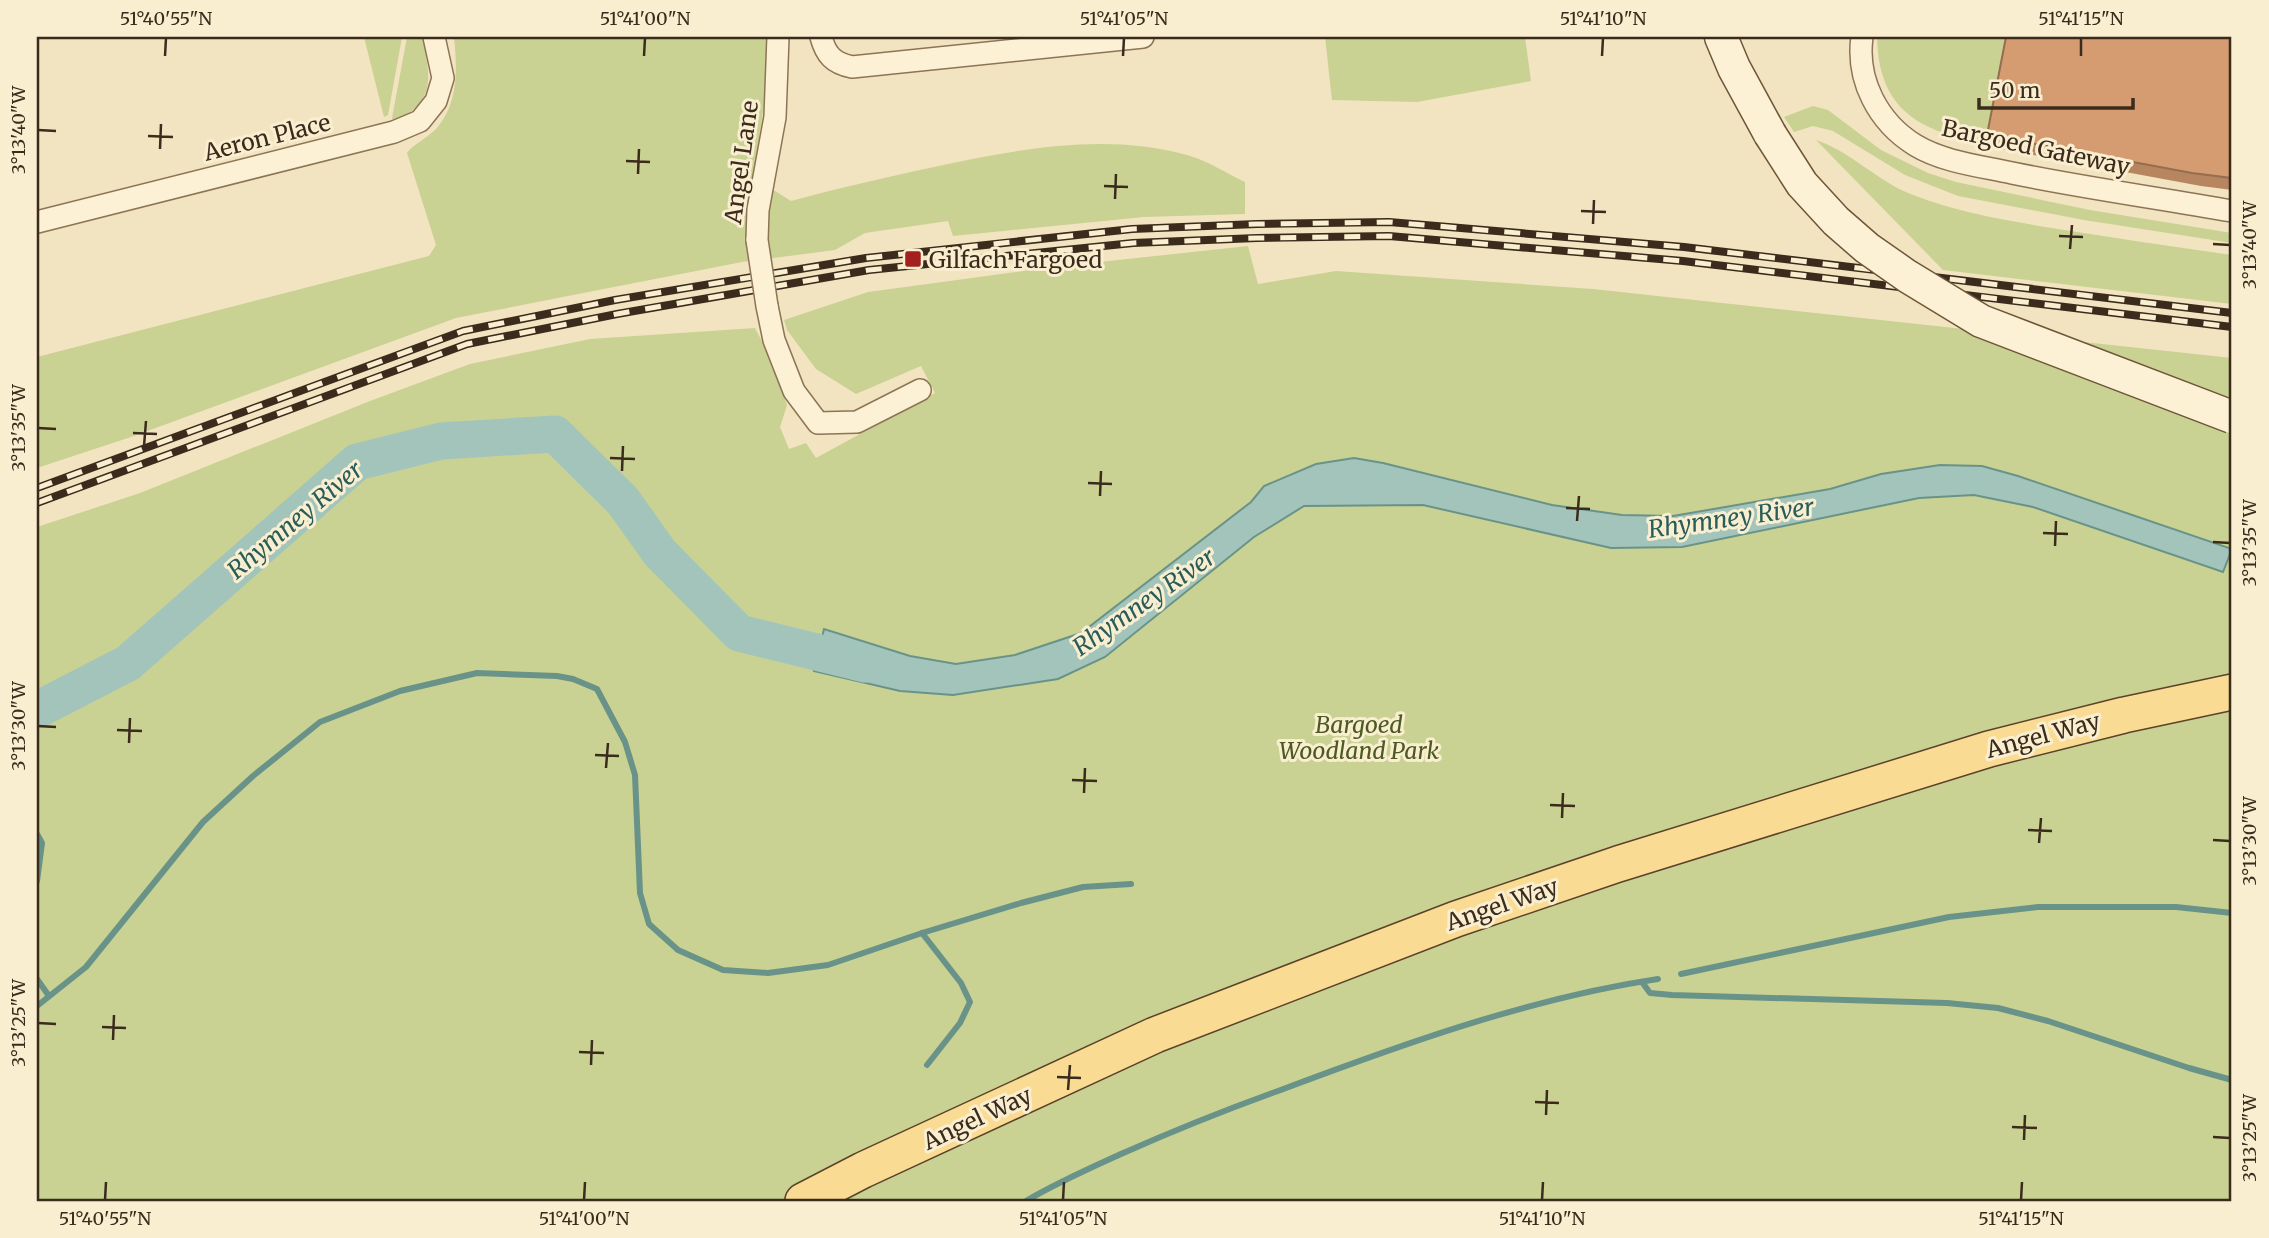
<svg xmlns="http://www.w3.org/2000/svg" width="2269" height="1238" viewBox="0 0 2269 1238" font-family="Merriweather,serif">
<style>
.green{fill:#c9d292}
.water{fill:#a3c4bb;stroke:#699389;stroke-width:2}
.lines{fill:none;stroke-linecap:round;stroke-linejoin:round}
.stream{stroke:#699389;stroke-width:6}
.river{stroke:#a3c4bb;stroke-width:37}
.street-casing{stroke:#8d7456;stroke-width:24}
.secondary-casing{stroke:#6f5539;stroke-width:35}
.primary-casing{stroke:#5b422a;stroke-width:38}
.street{stroke:#fcf1d4;stroke-width:21}
.secondary{stroke:#fcf1d4;stroke-width:32}
.primary{stroke:#fadb93;stroke-width:35}
.rail-casing{stroke:#3b2b1c;stroke-width:8}
.rail{stroke:#f9eed0;stroke-width:5;stroke-dasharray:16;stroke-linecap:butt}
.street-bridge-casing{stroke:#8d7456;stroke-width:24;stroke-linecap:butt}
.secondary-bridge-casing{stroke:#6f5539;stroke-width:35;stroke-linecap:butt}
.street-bridge{stroke:#fcf1d4;stroke-width:21}
.secondary-bridge{stroke:#fcf1d4;stroke-width:32}
.wall{fill:#b78661}
.building{fill:#d59c71;stroke:#956d4f;stroke-width:2}
.ticks{fill:none;stroke:#3b2b1c;stroke-width:2.5}
.poi-dot{fill:#a3201f;stroke:#f9eed0;stroke-width:2.5}
.labels{text-anchor:middle;dominant-baseline:central;stroke-width:6;stroke-linejoin:round;paint-order:stroke}
.street-label{font-size:23px;fill:#3b2b1c;stroke:#f9eed0}
.poi-label{font-size:23px;fill:#3b2b1c;stroke:#f9eed0;text-anchor:start}
.park-label{font-size:23px;font-style:italic;fill:#4a5a20;stroke:#f9eed0}
.water-label{font-size:24px;font-style:italic;fill:#295d5a;stroke:#f9eed0}
.neatline{fill:none;stroke:#3b2b1c;stroke-width:2.5}
.ticks-label{font-size:18px;text-anchor:middle;fill:#3b2b1c}
</style>
<rect width="100%" height="100%" fill="#f2e4c0"/>
<g class="green">
<path d="M 364,37 L 402,37 L 388,115 L 384,117 Z"/>
<path d="M 407,37 L 423,37 C 430,82 437,97 394,124 L 392,118 Z"/>
<path d="M 454,37 L 767,37 L 768,79 L 753,177 L 791,201 C 843,187 895,175 948,164 C 1025,148 1108,133 1187,155 C 1206,160 1226,173 1245,182 L 1245,214 L 1144,217 L 953,236 L 948,221 L 865,233 L 835,250 L 742,262 L 456,318 L 131,437 L 37,468 L 37,357 L 429,256 L 436,245 L 407,153 C 412,145 429,137 437,128 C 459,102 457,68 454,37 Z"/>
<path d="M 1325,37 L 1525,37 L 1531,81 L 1417,102 L 1332,100 Z"/>
<path d="M 1877,37 L 2007,37 L 1998,136 C 1970,143 1957,140 1931,128 C 1891,110 1878,79 1877,37 Z"/>
<path d="M 1813,106 L 1828,110 L 1881,150 L 1928,173 L 1956,182 L 2090,210 L 2232,233 L 2232,243 L 2084,220 L 1958,196 L 1905,175 L 1833,131 L 1813,126 L 1794,132 L 1784,117 Z"/>
<path d="M 1816,140 C 1852,152 1878,182 1913,195 C 1959,213 2010,221 2058,229 C 2116,238 2174,247 2232,255 L 2232,304 L 1943,270 Z"/>
<path d="M 1248,246 L 1258,284 L 1336,271 L 1593,289 L 2232,358 L 2232,1201 L 37,1201 L 37,527 L 140,493 L 370,401 L 470,364 L 590,339 L 755,328 L 771,358 L 787,405 L 780,427 L 789,449 L 806,443 L 816,458 L 935,393 L 921,366 L 856,394 L 816,369 L 787,330 L 784,320 L 868,292 L 1053,267 Z"/>
</g>
<path class="water" d="M 1354,458 L 1383,463 L 1552,505 L 1622,515 L 1673,516 L 1830,489 L 1881,474 L 1940,465 L 1982,466 L 2018,476 L 2232,549 L 2223,572 L 2033,507 L 1974,495 L 1919,498 L 1682,547 L 1611,548 L 1423,505 L 1304,506 L 1254,537 L 1105,657 L 1058,679 L 953,695 L 900,691 L 814,671 L 824,629 L 910,656 L 956,664 L 1015,655 L 1081,633 L 1251,502 L 1264,486 L 1316,464 Z"/>
<g class="lines">
<g class="stream">
<path d="M 37,834 L 42,843 L 37,881"/>
<path d="M 922,933 L 961,983 L 970,1002 L 960,1023 L 927,1065"/>
<path d="M 1681,974 L 1949,917 L 2038,907 L 2176,907 L 2232,913"/>
<path d="M 37,979 L 49,996"/>
<path d="M 1642,982 L 1650,993 L 1672,995 L 1947,1003 L 1998,1008 L 2048,1021 L 2189,1068 L 2232,1080"/>
<path d="M 37,1006 L 86,967 L 203,822 L 253,776 L 320,722 L 400,691 L 477,673 L 557,676 L 573,679 L 597,689 L 625,742 L 635,775 L 640,893 L 649,924 L 678,950 L 723,970 L 768,973 L 828,965 L 922,933 L 1021,903 L 1083,887 L 1131,884"/>
<path d="M 1026,1201 C 1056,1183 1088,1169 1121,1154 C 1173,1131 1225,1110 1278,1091 C 1400,1045 1530,998 1658,979"/>
</g>
<path class="river" d="M 37,710 L 128,663 L 357,462 L 441,441 L 555,434 L 623,501 L 660,553 L 739,633 L 865,664"/>
<g class="street-casing">
<g id="street">
<path d="M 821,37 C 826,55 833,63 852,67 L 1143,37"/>
<path d="M 1862,37 C 1856,80 1878,122 1915,145 C 1943,162 1980,166 2012,173 C 2085,188 2159,198 2232,211"/>
<path d="M 37,222 L 394,132 L 420,121 L 436,101 L 443,78 L 434,37"/>
<path d="M 757,240 L 758,210 L 775,117 L 778,37"/>
<path d="M 767,306 L 774,340 L 794,391 L 818,423 L 857,422 L 920,390"/>
</g>
</g>
<g class="secondary-casing">
<path id="secondary" d="M 1721,37 L 1734,68 L 1770,134"/>
</g>
<g class="primary-casing">
<path id="primary" d="M 803,1201 L 863,1170 L 1155,1035 L 1456,919 L 1618,864 L 1989,749 L 2124,715 L 2232,692"/>
</g>
<use href="#street" class="street"/>
<use href="#secondary" class="secondary"/>
<use href="#primary" class="primary"/>
<g class="rail-casing">
<g id="rail">
<path d="M 37,488 L 463,331 L 615,300 L 866,258 L 1132,229 L 1257,224 L 1389,222 L 1684,247 L 2232,313"/>
<path d="M 37,503 L 467,344 L 617,314 L 869,270 L 1133,243 L 1257,238 L 1389,236 L 1683,261 L 2232,327"/>
</g>
</g>
<use href="#rail" class="rail"/>
<g class="street-bridge-casing">
<path id="street-bridge" d="M 757,240 L 767,306"/>
</g>
<g class="secondary-bridge-casing">
<path id="secondary-bridge" d="M 1770,134 L 1802,184 L 1836,221 L 1867,248 L 1907,276 L 1981,321 L 2232,417"/>
</g>
<use href="#street-bridge" class="street-bridge"/>
<use href="#secondary-bridge" class="secondary-bridge"/>
</g>
<path class="wall" d="M 2232,37 L 2232,190 L 2201,186 L 1996,148 L 1987,135 Z"/>
<path class="building" d="M 2006,37 L 2232,37 L 2232,178 L 2192,173 L 1987,135 Z"/>
<path class="ticks" d="M 165,56 L 166,38M 644,56 L 645,38M 1123,56 L 1124,38M 1602,56 L 1603,38M 2081,56 L 2081,38M 38,130 L 56,131M 148,136 L 173,137M 160,149 L 161,124M 626,161 L 650,162M 638,174 L 639,149M 1104,186 L 1128,187M 1115,199 L 1116,174M 1581,211 L 1606,212M 1593,224 L 1594,200M 2059,236 L 2083,237M 2213,244 L 2230,245M 2070,249 L 2072,225M 38,428 L 56,429M 133,433 L 157,434M 144,446 L 146,421M 610,458 L 635,459M 622,471 L 623,446M 1088,483 L 1112,484M 1100,496 L 1101,471M 1566,508 L 1590,509M 1577,521 L 1579,496M 2043,533 L 2068,534M 2213,542 L 2230,543M 2055,546 L 2056,521M 38,726 L 56,727M 117,730 L 142,731M 129,743 L 130,718M 595,755 L 619,756M 606,768 L 608,743M 1072,780 L 1097,781M 1084,793 L 1085,768M 1550,805 L 1575,806M 1562,818 L 1563,793M 2028,830 L 2052,831M 2213,840 L 2230,841M 2039,843 L 2041,818M 38,1023 L 56,1024M 102,1027 L 126,1028M 113,1040 L 114,1015M 579,1052 L 604,1053M 591,1065 L 592,1040M 1057,1077 L 1081,1078M 1068,1090 L 1070,1065M 1535,1102 L 1559,1103M 1546,1115 L 1547,1090M 2012,1127 L 2037,1128M 2213,1137 L 2230,1138M 2024,1140 L 2025,1115M 105,1200 L 106,1182M 584,1200 L 585,1182M 1063,1200 L 1064,1182M 1542,1200 L 1543,1182M 2021,1200 L 2022,1182"/>
<rect class="poi-dot" x="904" y="250" width="18" height="18" rx="3.5"/>
<g class="labels">
<g class="street-label">
<text transform="translate(267 137) rotate(-14)">Aeron Place</text>
<text transform="translate(2036 147) rotate(12)">Bargoed Gateway</text>
<text transform="translate(741 162) rotate(-82)">Angel Lane</text>
<text transform="translate(2043 735) rotate(-15)">Angel Way</text>
<text transform="translate(1502 904) rotate(-19)">Angel Way</text>
<text transform="translate(977 1118) rotate(-25)">Angel Way</text>
</g>
<g class="poi-label">
<text x="929" y="259">Gilfach Fargoed</text>
</g>
<g class="park-label">
<text x="1359" y="724">Bargoed<tspan x="1359" dy="26">Woodland Park</tspan></text>
</g>
<g class="water-label">
<text transform="translate(1731 518) rotate(-8)">Rhymney River</text>
<text transform="translate(295 520) rotate(-40)">Rhymney River</text>
<text transform="translate(1144 602) rotate(-35)">Rhymney River</text>
</g>
</g>
<rect width="2269" height="1238" fill="none" stroke="#f9eed0" stroke-width="77"/>
<path d="M1979 98v10h154v-10" fill="none" stroke="#3b2b1c" stroke-width="3.5"/>
<text x="1989" y="98" font-size="21" fill="#3b2b1c" stroke="#f9eed0" stroke-width="5" paint-order="stroke">50 m</text>
<rect x="38" y="38" width="2192" height="1162" class="neatline"/>
<g class="ticks-label">
<text x="166" y="25">51°40'55"N</text>
<text x="645" y="25">51°41'00"N</text>
<text x="1124" y="25">51°41'05"N</text>
<text x="1603" y="25">51°41'10"N</text>
<text x="2081" y="25">51°41'15"N</text>
<text transform="translate(19 130) rotate(-90)" y="6">3°13'40"W</text>
<text transform="translate(2250 245) rotate(-90)" y="6">3°13'40"W</text>
<text transform="translate(19 428) rotate(-90)" y="6">3°13'35"W</text>
<text transform="translate(2250 543) rotate(-90)" y="6">3°13'35"W</text>
<text transform="translate(19 726) rotate(-90)" y="6">3°13'30"W</text>
<text transform="translate(2250 841) rotate(-90)" y="6">3°13'30"W</text>
<text transform="translate(19 1023) rotate(-90)" y="6">3°13'25"W</text>
<text transform="translate(2250 1138) rotate(-90)" y="6">3°13'25"W</text>
<text x="105" y="1225">51°40'55"N</text>
<text x="584" y="1225">51°41'00"N</text>
<text x="1063" y="1225">51°41'05"N</text>
<text x="1542" y="1225">51°41'10"N</text>
<text x="2021" y="1225">51°41'15"N</text>
</g>
</svg>
